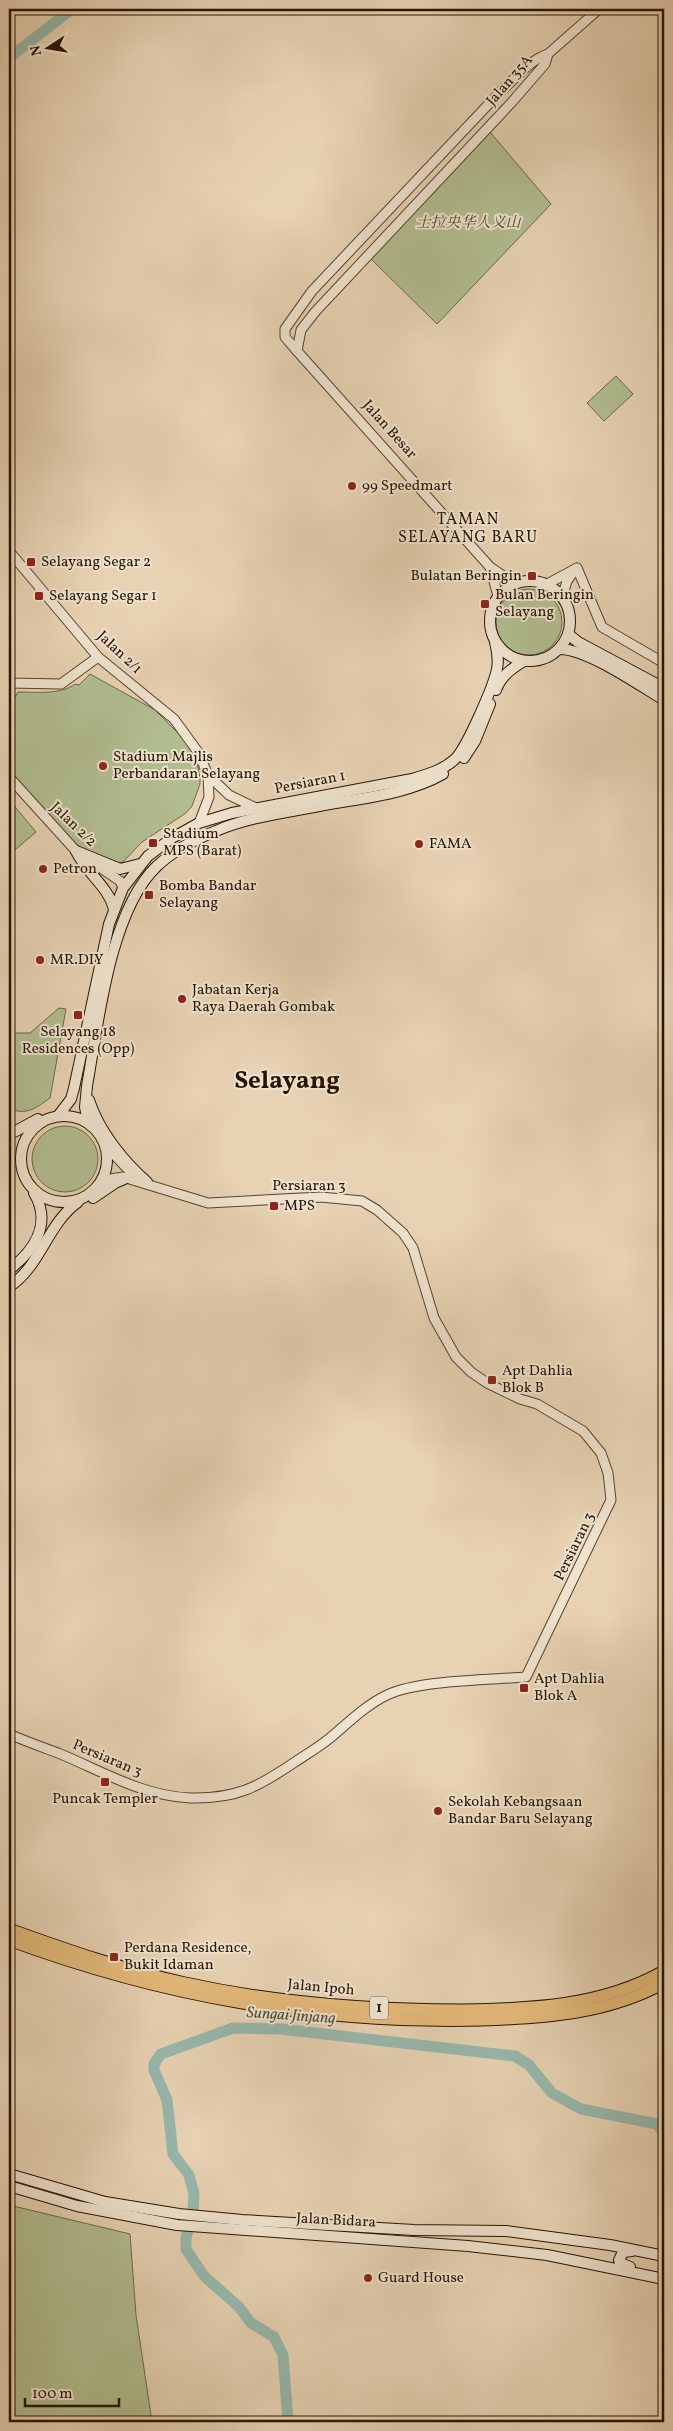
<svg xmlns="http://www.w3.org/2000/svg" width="673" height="2431" viewBox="0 0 673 2431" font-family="Vollkorn,'Noto Serif SC',serif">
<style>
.green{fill:#b1bd90;stroke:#6c6848}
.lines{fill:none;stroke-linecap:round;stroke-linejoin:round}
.river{stroke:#97b8ac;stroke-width:11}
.tertiary-casing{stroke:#56442d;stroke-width:11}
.secondary-casing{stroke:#261400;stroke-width:12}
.trunk-casing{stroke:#261400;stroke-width:13}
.tertiary{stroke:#efe2ce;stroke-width:9}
.secondary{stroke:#efe2ce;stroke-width:10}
.trunk{stroke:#e4b97a;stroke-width:11}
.poi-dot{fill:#8f2418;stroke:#efe2ce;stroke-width:2}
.labels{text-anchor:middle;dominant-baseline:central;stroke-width:4;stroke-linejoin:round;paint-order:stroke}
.shield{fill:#efe2ce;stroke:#62523e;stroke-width:1}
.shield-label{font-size:14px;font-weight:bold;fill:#261400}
.street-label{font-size:15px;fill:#261400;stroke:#efe2ce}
.park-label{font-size:15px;font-style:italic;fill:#50472b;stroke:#efe2ce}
.poi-label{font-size:15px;fill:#261400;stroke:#efe2ce;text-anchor:start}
.neighbourhood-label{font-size:16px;letter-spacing:1px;fill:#261400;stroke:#efe2ce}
.water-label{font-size:16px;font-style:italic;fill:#4e4d3c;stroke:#efe2ce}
.town-label{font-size:25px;font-weight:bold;fill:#261400;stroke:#efe2ce}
</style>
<rect width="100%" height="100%" fill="#e7d2b3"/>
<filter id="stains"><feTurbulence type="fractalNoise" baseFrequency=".004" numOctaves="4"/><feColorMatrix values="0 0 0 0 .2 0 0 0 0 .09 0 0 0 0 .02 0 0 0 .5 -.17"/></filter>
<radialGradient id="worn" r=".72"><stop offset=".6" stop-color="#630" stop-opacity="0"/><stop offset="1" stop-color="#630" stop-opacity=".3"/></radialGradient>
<g class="green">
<path d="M 490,132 L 551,204 L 437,324 L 369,257 Z"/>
<path d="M 616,376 L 633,394 L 604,421 L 587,403 Z"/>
<circle cx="529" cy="622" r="33"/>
<path d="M 90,674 L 155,710 L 186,741 L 197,762 L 200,778 L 200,784 L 192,806 L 186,813 L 142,842 L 123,862 L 115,864 L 83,850 L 63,832 L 9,770 L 9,707 L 18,692 C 36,692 61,695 75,684 L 79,685 Z"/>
<path d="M 11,802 L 36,832 L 16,849 L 9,840 L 9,804 Z"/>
<path d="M 59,1008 L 66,1009 L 50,1098 C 35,1109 27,1115 9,1109 L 9,1037 L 14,1033 L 30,1033 Z"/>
<circle cx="65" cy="1159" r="33"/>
<path d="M 9,2205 L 130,2234 L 136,2315 L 152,2422 L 9,2422 Z"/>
</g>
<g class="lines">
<g class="river">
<path d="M 9,58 L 72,9"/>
<path d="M 288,2422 L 283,2355 L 274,2337 L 251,2323 L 239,2307 L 204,2276 L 186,2249 L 186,2238 L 193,2211 L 194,2194 L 189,2175 L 173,2154 L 167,2100 L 154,2070 L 154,2064 L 161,2054 L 233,2028 L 281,2029 L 515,2056 L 529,2065 L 552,2093 L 581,2109 L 657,2124 L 664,2134"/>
</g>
<g class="tertiary-casing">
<g id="tertiary">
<path d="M 297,351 L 301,330 L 315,312 L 512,102 L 545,64 L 548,54"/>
<path d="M 9,551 L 98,657 L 174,719 L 198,752 L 208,775 L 229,795 L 256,808"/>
<path d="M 490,567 L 498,596"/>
<path d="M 577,568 L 602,627 L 664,663"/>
<path d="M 514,583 L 490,567 L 297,351 L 285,337 L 285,329 L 312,291 L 502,90 C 517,77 530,60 548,54 L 599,9"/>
<path d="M 547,584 L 577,568"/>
<path d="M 562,598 L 567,581 L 572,574"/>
<path d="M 9,683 L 61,684 L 98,657"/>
<path d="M 9,777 L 76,851 L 120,881 L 123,888"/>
<path d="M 199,823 L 209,797 L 208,775"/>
<path d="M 105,1145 L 136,1178"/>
<path d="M 9,1734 C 25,1741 42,1747 58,1753 C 102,1771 142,1796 190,1798 C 237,1799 258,1787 295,1762 C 307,1754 319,1747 330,1738 C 348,1723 366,1705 387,1695 C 418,1680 490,1680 526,1677 L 611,1500 L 608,1473 L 601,1453 L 583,1431 L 537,1404 L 520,1399 L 487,1383 L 471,1372 L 456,1357 L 434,1318 L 413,1248 L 403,1233 L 377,1210 L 362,1201 L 321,1197 L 208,1203 L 123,1177 L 110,1179 L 98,1187"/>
</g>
</g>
<g class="secondary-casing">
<g id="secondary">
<circle cx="530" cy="621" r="40"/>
<path d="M 568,634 L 578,642 L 664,688"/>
<path d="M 560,649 C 587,649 639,685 664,700"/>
<path d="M 496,690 C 501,676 511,669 524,661"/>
<path d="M 464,758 L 475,741 L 490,704"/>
<path d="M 76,851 L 120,869 L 140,864"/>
<path d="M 76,851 C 86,873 108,886 114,909"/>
<path d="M 89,1100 C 99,1131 123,1161 147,1182"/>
<circle cx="64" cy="1159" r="43"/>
<path d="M 58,1116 L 71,1099 L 74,1088 L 109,924 L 123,888 L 148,856 L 172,838 L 199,823 L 232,813 L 412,779 C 426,775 443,770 454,760 C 466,750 494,685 497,669 C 499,659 497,651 495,642"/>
<path d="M 88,1122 L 85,1107 L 87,1086 C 98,1024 110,910 157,866 C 173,851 196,839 216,831 C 248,817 285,813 319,806 C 360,798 406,795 443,774"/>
<path d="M 14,1132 L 38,1119"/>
<path d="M 93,1198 L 115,1183 L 129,1177"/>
<path d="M 9,1270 C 35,1250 52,1223 34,1193"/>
<path d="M 9,1287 C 41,1266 47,1224 78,1202"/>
<path d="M 9,2174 L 105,2202 L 179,2214 L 242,2220 L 414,2230 L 506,2231 L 610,2245 L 664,2256"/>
<path d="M 9,2186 L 77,2206 L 177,2225 L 468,2246 L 547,2255 L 664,2279"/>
<path d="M 630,2267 L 620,2263 L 619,2260 L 623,2252 L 632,2251"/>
</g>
</g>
<g class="trunk-casing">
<g id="trunk">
<path d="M 9,1929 C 67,1950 125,1970 185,1983 C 276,2003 371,2010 463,2010 C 533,2009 602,2006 664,1971"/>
<path d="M 9,1940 C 163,1997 317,2024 482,2020 C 545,2018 607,2014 664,1983"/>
</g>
</g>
<use href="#tertiary" class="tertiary"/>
<use href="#secondary" class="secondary"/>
<use href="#trunk" class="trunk"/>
</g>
<g class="poi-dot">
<circle cx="352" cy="486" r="5"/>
<rect x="26" y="557" width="10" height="10" rx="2.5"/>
<rect x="527" y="571" width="10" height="10" rx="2.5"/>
<rect x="34" y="591" width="10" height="10" rx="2.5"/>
<rect x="480" y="599" width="10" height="10" rx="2.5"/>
<circle cx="103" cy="766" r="5"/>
<rect x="148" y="838" width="10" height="10" rx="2.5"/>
<circle cx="419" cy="844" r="5"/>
<circle cx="43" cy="869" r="5"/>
<rect x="144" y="890" width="10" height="10" rx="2.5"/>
<circle cx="40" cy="960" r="5"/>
<circle cx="182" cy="999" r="5"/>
<rect x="73" y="1010" width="10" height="10" rx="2.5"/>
<rect x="269" y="1201" width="10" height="10" rx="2.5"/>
<rect x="487" y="1375" width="10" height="10" rx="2.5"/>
<rect x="519" y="1683" width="10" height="10" rx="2.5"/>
<rect x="100" y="1777" width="10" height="10" rx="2.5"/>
<circle cx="438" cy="1811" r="5"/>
<rect x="109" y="1952" width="10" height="10" rx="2.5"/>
<circle cx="368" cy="2278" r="5"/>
</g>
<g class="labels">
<rect class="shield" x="370" y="1996.5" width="18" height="23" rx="4"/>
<g class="shield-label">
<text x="379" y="2008">1</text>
</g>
<g class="street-label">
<text transform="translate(510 81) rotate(-49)">Jalan 35A</text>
<text transform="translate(389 430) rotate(48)">Jalan Besar</text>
<text transform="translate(119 653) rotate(43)">Jalan 2/1</text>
<text transform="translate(310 783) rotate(-11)">Persiaran 1</text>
<text transform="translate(73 825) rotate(44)">Jalan 2/2</text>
<text x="309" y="1186">Persiaran 3</text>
<text transform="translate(575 1547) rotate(-64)">Persiaran 3</text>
<text transform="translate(107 1759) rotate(23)">Persiaran 3</text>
<text transform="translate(321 1988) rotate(5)">Jalan Ipoh</text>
<text transform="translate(336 2221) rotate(3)">Jalan Bidara</text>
</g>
<g class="park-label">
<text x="468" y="223">士拉央华人义山</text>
</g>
<g class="poi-label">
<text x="362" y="486">99 Speedmart</text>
<text x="41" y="562">Selayang Segar 2</text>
<text x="522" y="576" text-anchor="end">Bulatan Beringin</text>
<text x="495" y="595">Bulan Beringin<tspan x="495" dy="17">Selayang</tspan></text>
<text x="49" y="596">Selayang Segar 1</text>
<text x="113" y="757">Stadium Majlis<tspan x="113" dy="17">Perbandaran Selayang</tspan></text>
<text x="163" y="834">Stadium<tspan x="163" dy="17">MPS (Barat)</tspan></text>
<text x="429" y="844">FAMA</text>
<text x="53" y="869">Petron</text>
<text x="159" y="886">Bomba Bandar<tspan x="159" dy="17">Selayang</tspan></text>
<text x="50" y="960">MR.DIY</text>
<text x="192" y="990">Jabatan Kerja<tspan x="192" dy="17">Raya Daerah Gombak</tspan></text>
<text x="78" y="1032" text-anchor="middle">Selayang 18<tspan x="78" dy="17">Residences (Opp)</tspan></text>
<text x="284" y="1206">MPS</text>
<text x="502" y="1371">Apt Dahlia<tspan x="502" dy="17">Blok B</tspan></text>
<text x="534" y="1679">Apt Dahlia<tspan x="534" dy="17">Blok A</tspan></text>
<text x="105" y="1799" text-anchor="middle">Puncak Templer</text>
<text x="448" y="1802">Sekolah Kebangsaan<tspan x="448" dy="17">Bandar Baru Selayang</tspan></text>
<text x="124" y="1948">Perdana Residence,<tspan x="124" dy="17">Bukit Idaman</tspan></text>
<text x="378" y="2278">Guard House</text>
</g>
<g class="neighbourhood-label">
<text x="468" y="520">TAMAN<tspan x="468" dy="18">SELAYANG BARU</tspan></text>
</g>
<g class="water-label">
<text transform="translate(291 2016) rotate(4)">Sungai Jinjang</text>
</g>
<g class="town-label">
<text x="287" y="1081">Selayang</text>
</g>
</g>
<rect width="673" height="2431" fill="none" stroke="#e7d2b3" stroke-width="30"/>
<rect x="10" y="10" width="653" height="2411" fill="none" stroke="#261400" stroke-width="2.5"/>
<rect x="15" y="15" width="643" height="2401" fill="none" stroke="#261400"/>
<g transform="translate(48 48) rotate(258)" stroke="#efe2ce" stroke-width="4" paint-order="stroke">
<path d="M0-4L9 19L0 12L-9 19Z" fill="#261400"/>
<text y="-8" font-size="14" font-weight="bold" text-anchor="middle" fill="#261400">N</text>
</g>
<path d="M25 2398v8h94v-8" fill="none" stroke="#261400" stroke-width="2.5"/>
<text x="32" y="2398" font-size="15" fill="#261400" stroke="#efe2ce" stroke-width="4" paint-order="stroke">100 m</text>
<rect width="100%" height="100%" filter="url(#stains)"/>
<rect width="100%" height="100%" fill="url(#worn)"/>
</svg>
